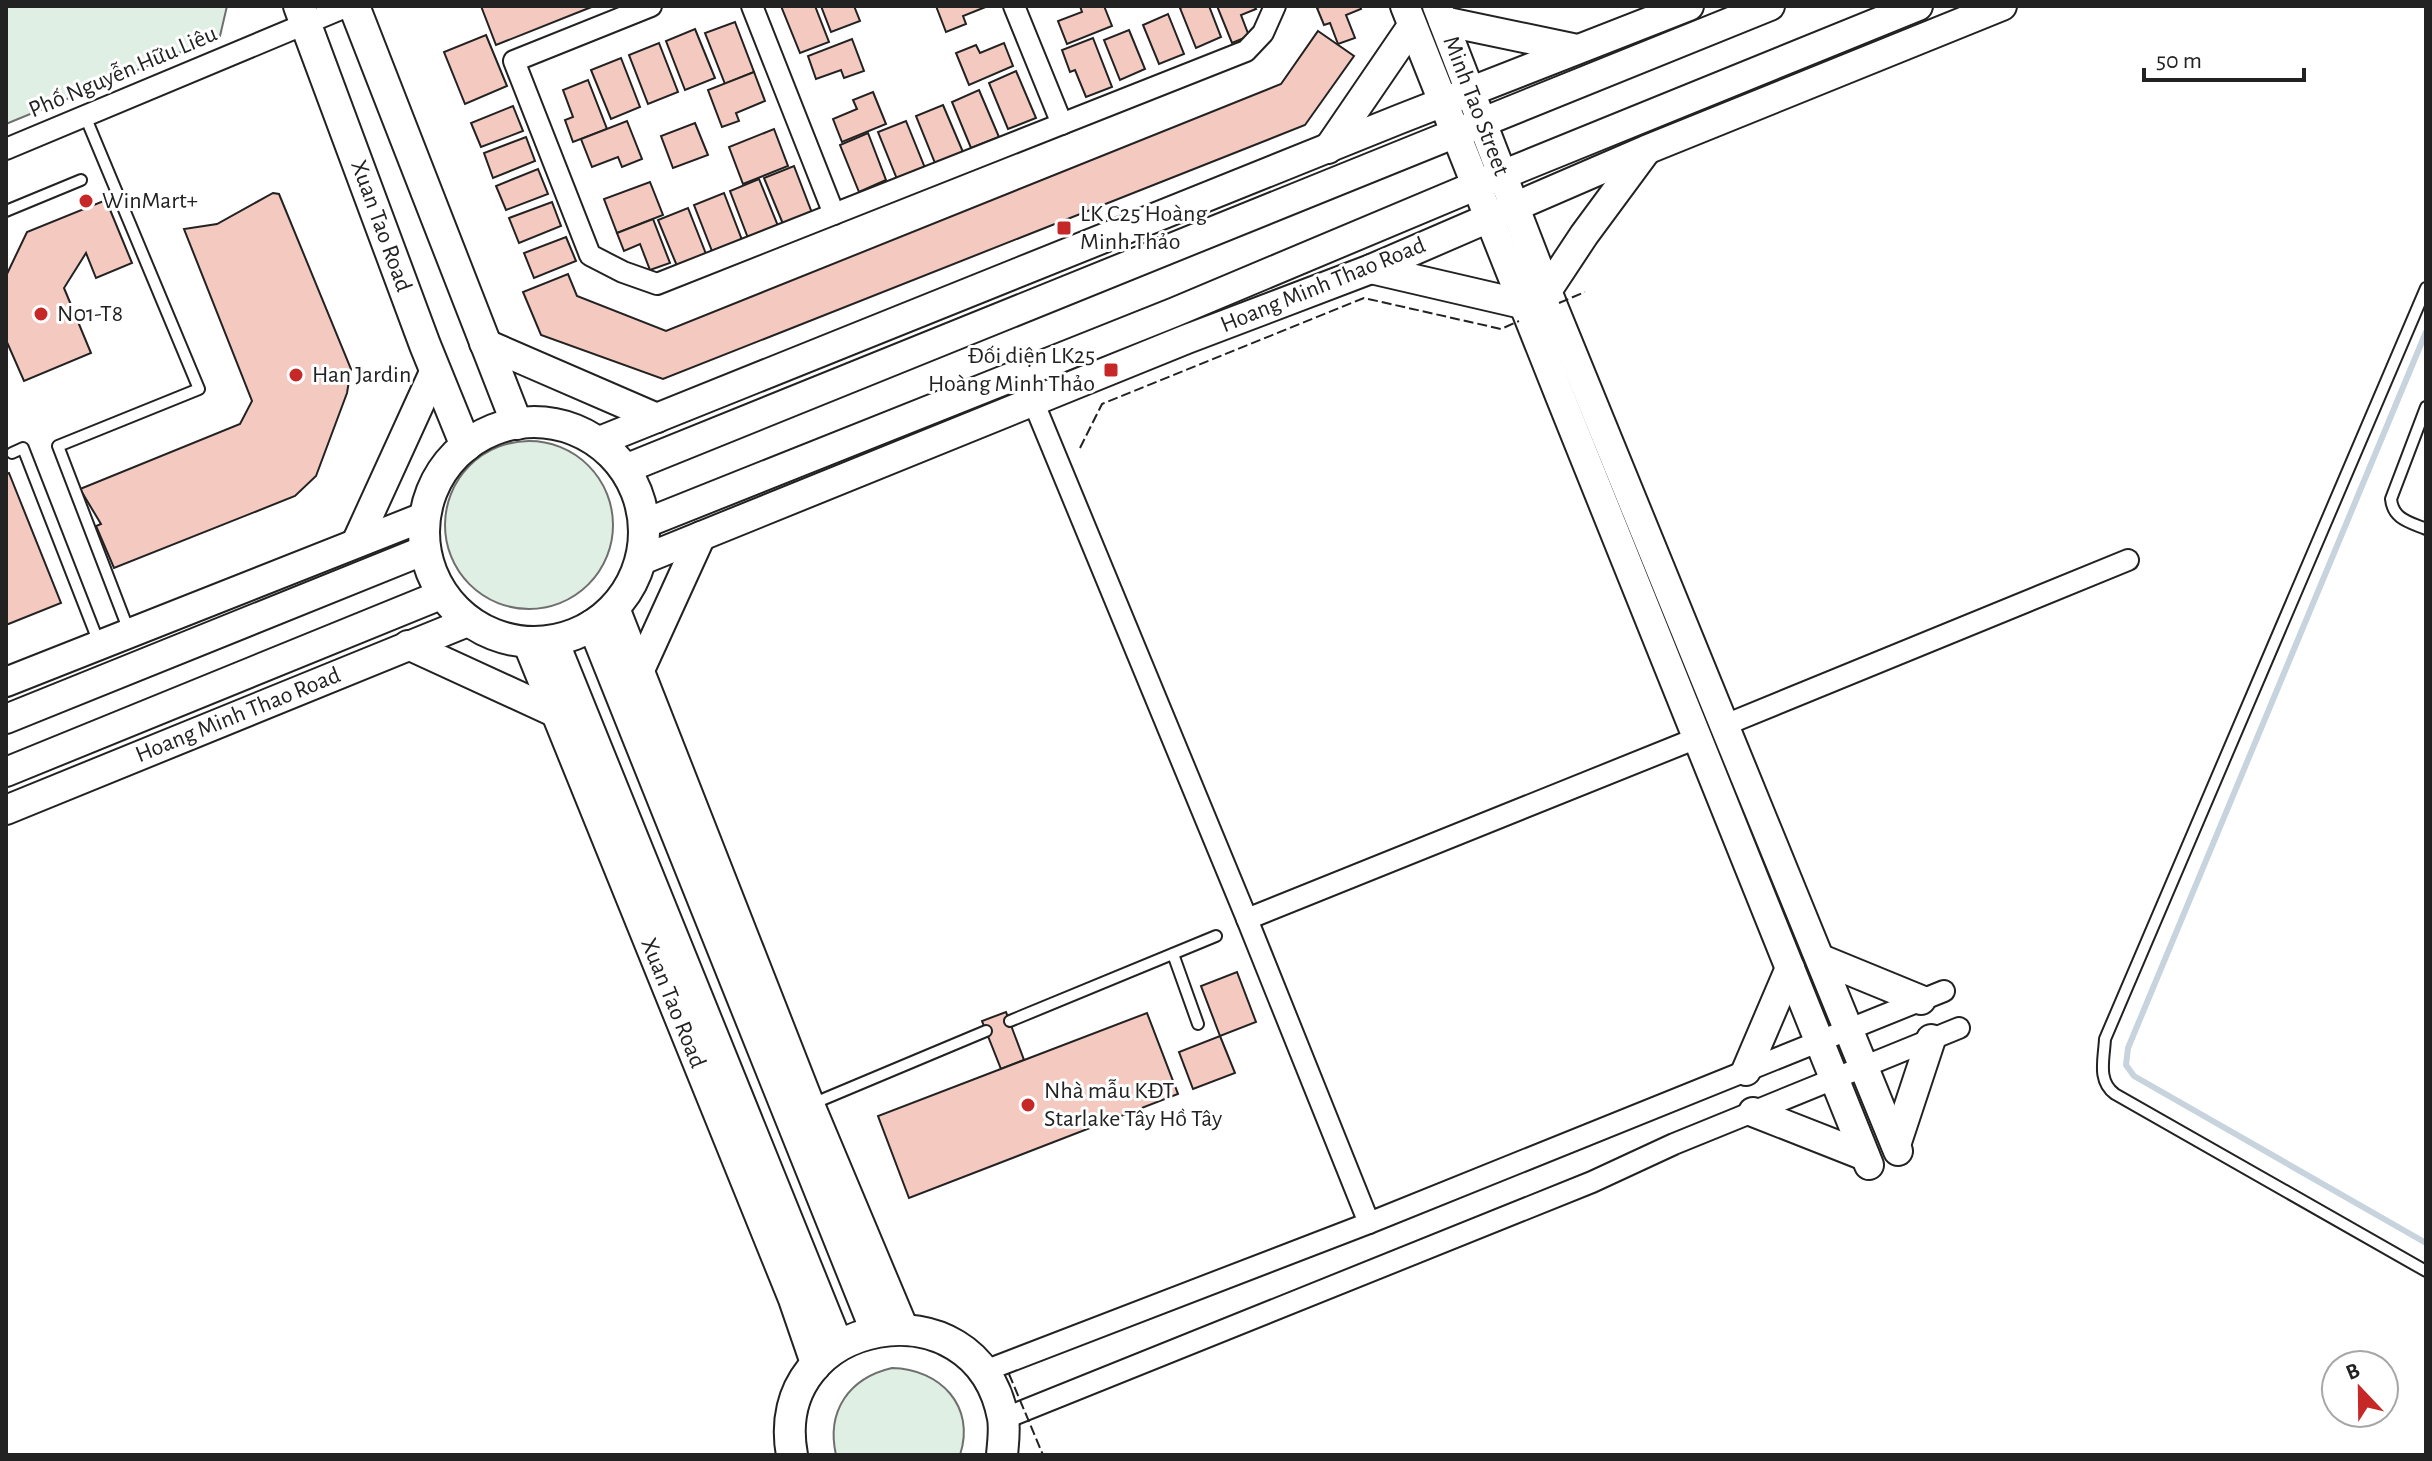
<svg xmlns="http://www.w3.org/2000/svg" width="2432" height="1461" viewBox="0 0 2432 1461" font-family="'Alegreya Sans',sans-serif">
<style>
.green{fill:#e0efe3;stroke:#6f6f6f;stroke-width:2}
.lines{fill:none;stroke-linecap:round;stroke-linejoin:round}
.stream{stroke:#c7d3dd;stroke-width:6}
.building{fill:#f3c9c0;stroke:#222;stroke-width:2}
.lane-casing{stroke:#222;stroke-width:14}
.street-casing{stroke:#222;stroke-width:24}
.secondary-casing{stroke:#222;stroke-width:32}
.primary-casing{stroke:#222;stroke-width:34}
.lane{stroke:#fff;stroke-width:10}
.street{stroke:#fff;stroke-width:20}
.secondary{stroke:#fff;stroke-width:28}
.primary{stroke:#fff;stroke-width:30}
.fence{stroke:#222;stroke-width:2;stroke-dasharray:10 4;stroke-linecap:butt}
.poi-dot{fill:#c62828;stroke:#fff;stroke-width:3}
.labels{text-anchor:middle;dominant-baseline:central;stroke-width:6;stroke-linejoin:round;paint-order:stroke}
.street-label{font-size:24px;fill:#222;stroke:#fff}
.poi-label{font-size:24px;fill:#222;stroke:#fff;text-anchor:start}
</style>
<rect width="100%" height="100%" fill="#fff"/>
<g class="green">
<path d="M 6,6 L 227,6 L 220,36 L 6,124 Z"/>
<circle cx="529" cy="525" r="84"/>
<path d="M 892,1368 C 940,1369 976,1406 960,1455 L 836,1455 C 826,1411 849,1378 892,1368 Z"/>
</g>
<g class="lines">
<path class="stream" d="M 2426,332 L 2128,1048 L 2126,1065 L 2134,1076 L 2426,1243"/>
</g>
<g class="building">
<path d="M 481,6 L 594,6 L 496,45 Z"/>
<path d="M 781,6 L 815,6 L 829,42 L 800,53 Z"/>
<path d="M 821,6 L 854,6 L 860,21 L 831,32 Z"/>
<path d="M 936,6 L 988,6 L 963,16 L 966,24 L 946,32 Z"/>
<path d="M 1080,6 L 1104,6 L 1112,26 L 1067,44 L 1058,21 L 1082,12 Z"/>
<path d="M 1184,6 L 1209,6 L 1221,37 L 1196,48 L 1180,8 Z"/>
<path d="M 1217,6 L 1254,6 L 1256,9 L 1241,15 L 1249,36 L 1232,43 Z"/>
<path d="M 1322,6 L 1360,6 L 1361,9 L 1346,15 L 1355,38 L 1338,44 L 1330,23 L 1324,25 L 1317,8 Z"/>
<path d="M 1168,14 L 1184,54 L 1159,64 L 1143,25 Z"/>
<path d="M 735,22 L 754,72 L 725,84 L 705,33 Z"/>
<path d="M 695,29 L 715,78 L 685,90 L 666,41 Z"/>
<path d="M 1129,30 L 1145,69 L 1120,80 L 1104,40 Z"/>
<path d="M 1318,31 L 1354,56 L 1305,125 L 663,379 L 541,335 L 523,292 L 568,274 L 577,296 L 666,331 L 1281,84 Z"/>
<path d="M 486,35 L 507,86 L 465,104 L 444,52 Z"/>
<path d="M 1093,38 L 1112,87 L 1086,97 L 1075,70 L 1070,72 L 1062,50 Z"/>
<path d="M 852,39 L 864,71 L 844,78 L 841,70 L 816,79 L 808,56 Z"/>
<path d="M 659,43 L 678,92 L 648,104 L 629,55 Z"/>
<path d="M 1004,43 L 1013,66 L 969,85 L 956,53 L 976,45 L 980,53 Z"/>
<path d="M 621,58 L 640,107 L 611,119 L 591,70 Z"/>
<path d="M 1016,71 L 1036,118 L 1008,129 L 989,83 Z"/>
<path d="M 754,72 L 765,101 L 736,113 L 739,121 L 722,127 L 708,90 Z"/>
<path d="M 588,80 L 607,129 L 573,142 L 565,120 L 573,117 L 563,90 Z"/>
<path d="M 979,90 L 999,137 L 971,148 L 952,102 Z"/>
<path d="M 873,92 L 886,124 L 842,142 L 833,119 L 857,109 L 853,100 Z"/>
<path d="M 943,105 L 963,152 L 935,163 L 916,116 Z"/>
<path d="M 513,106 L 523,131 L 481,147 L 471,123 Z"/>
<path d="M 627,121 L 642,159 L 622,167 L 618,157 L 592,167 L 581,139 Z"/>
<path d="M 906,121 L 925,168 L 897,179 L 878,132 Z"/>
<path d="M 695,123 L 708,155 L 673,168 L 661,136 Z"/>
<path d="M 774,129 L 788,166 L 743,184 L 729,147 Z"/>
<path d="M 868,133 L 886,180 L 859,192 L 840,145 Z"/>
<path d="M 526,137 L 535,161 L 493,178 L 484,153 Z"/>
<path d="M 794,166 L 812,213 L 783,224 L 764,178 Z"/>
<path d="M 538,169 L 548,194 L 506,210 L 496,186 Z"/>
<path d="M 759,179 L 778,226 L 748,238 L 730,191 Z"/>
<path d="M 650,182 L 663,215 L 617,233 L 604,199 Z"/>
<path d="M 273,193 L 279,194 L 351,369 L 347,393 L 316,476 L 295,496 L 114,568 L 96,526 L 101,524 L 80,489 L 240,424 L 252,401 L 184,229 L 217,224 Z"/>
<path d="M 724,193 L 742,240 L 712,251 L 694,205 Z"/>
<path d="M 106,200 L 132,263 L 96,278 L 86,253 L 64,288 L 91,353 L 24,381 L 6,340 L 6,276 L 27,232 Z"/>
<path d="M 552,202 L 561,226 L 519,243 L 509,218 Z"/>
<path d="M 688,208 L 706,254 L 677,266 L 658,220 Z"/>
<path d="M 653,219 L 670,263 L 650,270 L 640,244 L 624,251 L 617,233 Z"/>
<path d="M 566,237 L 576,261 L 534,278 L 524,253 Z"/>
<path d="M 9,473 L 61,603 L 6,625 L 6,474 Z"/>
<path d="M 1237,972 L 1256,1022 L 1220,1036 L 1201,986 Z"/>
<path d="M 1006,1012 L 1024,1060 L 1001,1069 L 982,1021 Z"/>
<path d="M 1147,1013 L 1178,1094 L 909,1198 L 878,1116 Z"/>
<path d="M 1220,1036 L 1235,1073 L 1193,1089 L 1179,1052 Z"/>
</g>
<g class="lines">
<g class="lane-casing">
<g id="lane">
<path d="M 85,116 L 199,389 L 58,446 L 129,631"/>
<path d="M 6,211 L 81,180"/>
<path d="M 2426,288 L 2105,1039 C 2104,1059 2097,1081 2115,1094 L 2426,1271"/>
<path d="M 2426,407 L 2391,499 C 2393,519 2409,522 2426,529"/>
<path d="M 12,453 L 23,448 L 99,643"/>
<path d="M 1173,954 L 1198,1024"/>
<path d="M 1010,1021 L 1216,936"/>
<path d="M 812,1104 L 986,1031"/>
</g>
</g>
<g class="street-casing">
<g id="street">
<path d="M 651,6 L 514,61 L 590,255 L 623,272 L 657,284 L 1246,51 L 1263,33 L 1275,6"/>
<path d="M 752,6 L 834,214"/>
<path d="M 1014,6 L 1062,124"/>
<path d="M 6,149 L 348,6"/>
<path d="M 1033,401 L 1247,919 L 1369,1223"/>
<path d="M 1725,725 L 2128,560"/>
<path d="M 1247,919 L 1697,738"/>
<path d="M 982,1372 L 1369,1223 L 1944,991"/>
<path d="M 1003,1419 L 1592,1182 L 1674,1144 L 1959,1028"/>
</g>
</g>
<g class="secondary-casing">
<g id="secondary">
<path d="M 1405,6 C 1558,393 1713,779 1869,1165"/>
<path d="M 1437,6 L 1553,306 L 1898,1151"/>
<path d="M 1443,21 L 1577,49"/>
<path d="M 1328,149 L 1412,26"/>
<path d="M 1371,269 L 1522,304"/>
<path d="M 1547,291 L 1584,235 L 1646,151"/>
<path d="M 484,343 L 657,418"/>
<path d="M 597,442 L 1400,119 L 1689,6"/>
<path d="M 625,469 L 1770,6"/>
<path d="M 646,523 L 1175,312 L 1475,186 L 1918,6"/>
<path d="M 356,543 L 435,370"/>
<path d="M 642,560 L 1187,339 L 1371,269 L 1646,150 L 2002,6"/>
<path d="M 615,608 L 810,1105 L 904,1329"/>
<path d="M 527,642 L 793,1299 L 816,1366"/>
<path d="M 408,645 L 556,713"/>
<path d="M 639,672 L 701,536"/>
<path d="M 6,682 L 426,516"/>
<path d="M 6,719 L 425,550"/>
<path d="M 6,772 L 443,594"/>
<path d="M 6,810 L 470,621"/>
<path d="M 1821,959 L 1921,1000"/>
<path d="M 1746,1071 L 1790,968"/>
<path d="M 1753,1112 L 1865,1156"/>
<path d="M 1896,1145 L 1931,1039"/>
</g>
</g>
<g class="primary-casing">
<g id="primary">
<path d="M 299,6 L 425,345 L 466,446"/>
<path d="M 354,6 L 517,424"/>
<circle cx="534" cy="532" r="110"/>
<path d="M 593,625 L 876,1331"/>
<path d="M 553,641 L 838,1346"/>
<path d="M 792,1455 C 766,1316 977,1278 1003,1418 C 1005,1430 1003,1443 1002,1455"/>
</g>
</g>
<use href="#lane" class="lane"/>
<use href="#street" class="street"/>
<use href="#secondary" class="secondary"/>
<use href="#primary" class="primary"/>
<g class="fence">
<path d="M 1559,303 L 1585,292"/>
<path d="M 1080,448 L 1102,404 L 1364,298 L 1501,329 L 1519,321"/>
<path d="M 1009,1374 L 1043,1455"/>
</g>
</g>
<g class="poi-dot">
<circle cx="86" cy="201" r="8"/>
<rect x="1056" y="220" width="16" height="16" rx="4"/>
<circle cx="41" cy="314" r="8"/>
<rect x="1103" y="362" width="16" height="16" rx="4"/>
<circle cx="296" cy="375" r="8"/>
<circle cx="1028" cy="1105" r="8"/>
</g>
<g class="labels">
<g class="street-label">
<text transform="translate(123 72) rotate(-23)">Phố Nguyễn Hữu Liêu</text>
<text transform="translate(1476 106) rotate(69)">Minh Tao Street</text>
<text transform="translate(381 226) rotate(70)">Xuan Tao Road</text>
<text transform="translate(1323 285) rotate(-22)">Hoang Minh Thao Road</text>
<text transform="translate(238 715) rotate(-22)">Hoang Minh Thao Road</text>
<text transform="translate(673 1003) rotate(68)">Xuan Tao Road</text>
</g>
<g class="poi-label">
<text x="102" y="201">WinMart+</text>
<text x="1080" y="214">LK C25 Hoàng<tspan x="1080" dy="28">Minh Thảo</tspan></text>
<text x="57" y="314">N01-T8</text>
<text x="1095" y="356" text-anchor="end">Đối diện LK25<tspan x="1095" dy="28">Hoàng Minh Thảo</tspan></text>
<text x="312" y="375">Han Jardin</text>
<text x="1044" y="1091">Nhà mẫu KĐT<tspan x="1044" dy="28">Starlake Tây Hồ Tây</tspan></text>
</g>
</g>
<rect width="2432" height="1461" fill="none" stroke="#222222" stroke-width="16"/>
<g transform="translate(2360 1389) rotate(338)"><circle r="38" fill="#ffffff" stroke="#a7a7a7" stroke-width="2"/>
<path d="M0-6L14 30L0 20L-14 30Z" fill="#c62828"/>
<text y="-12" font-size="22" font-weight="bold" text-anchor="middle" fill="#222222">B</text>
</g>
<path d="M2144 68v12h160v-12" fill="none" stroke="#222222" stroke-width="4"/>
<text x="2156" y="68" font-size="24" fill="#222222" stroke="#ffffff" stroke-width="6" paint-order="stroke">50 m</text>
</svg>
